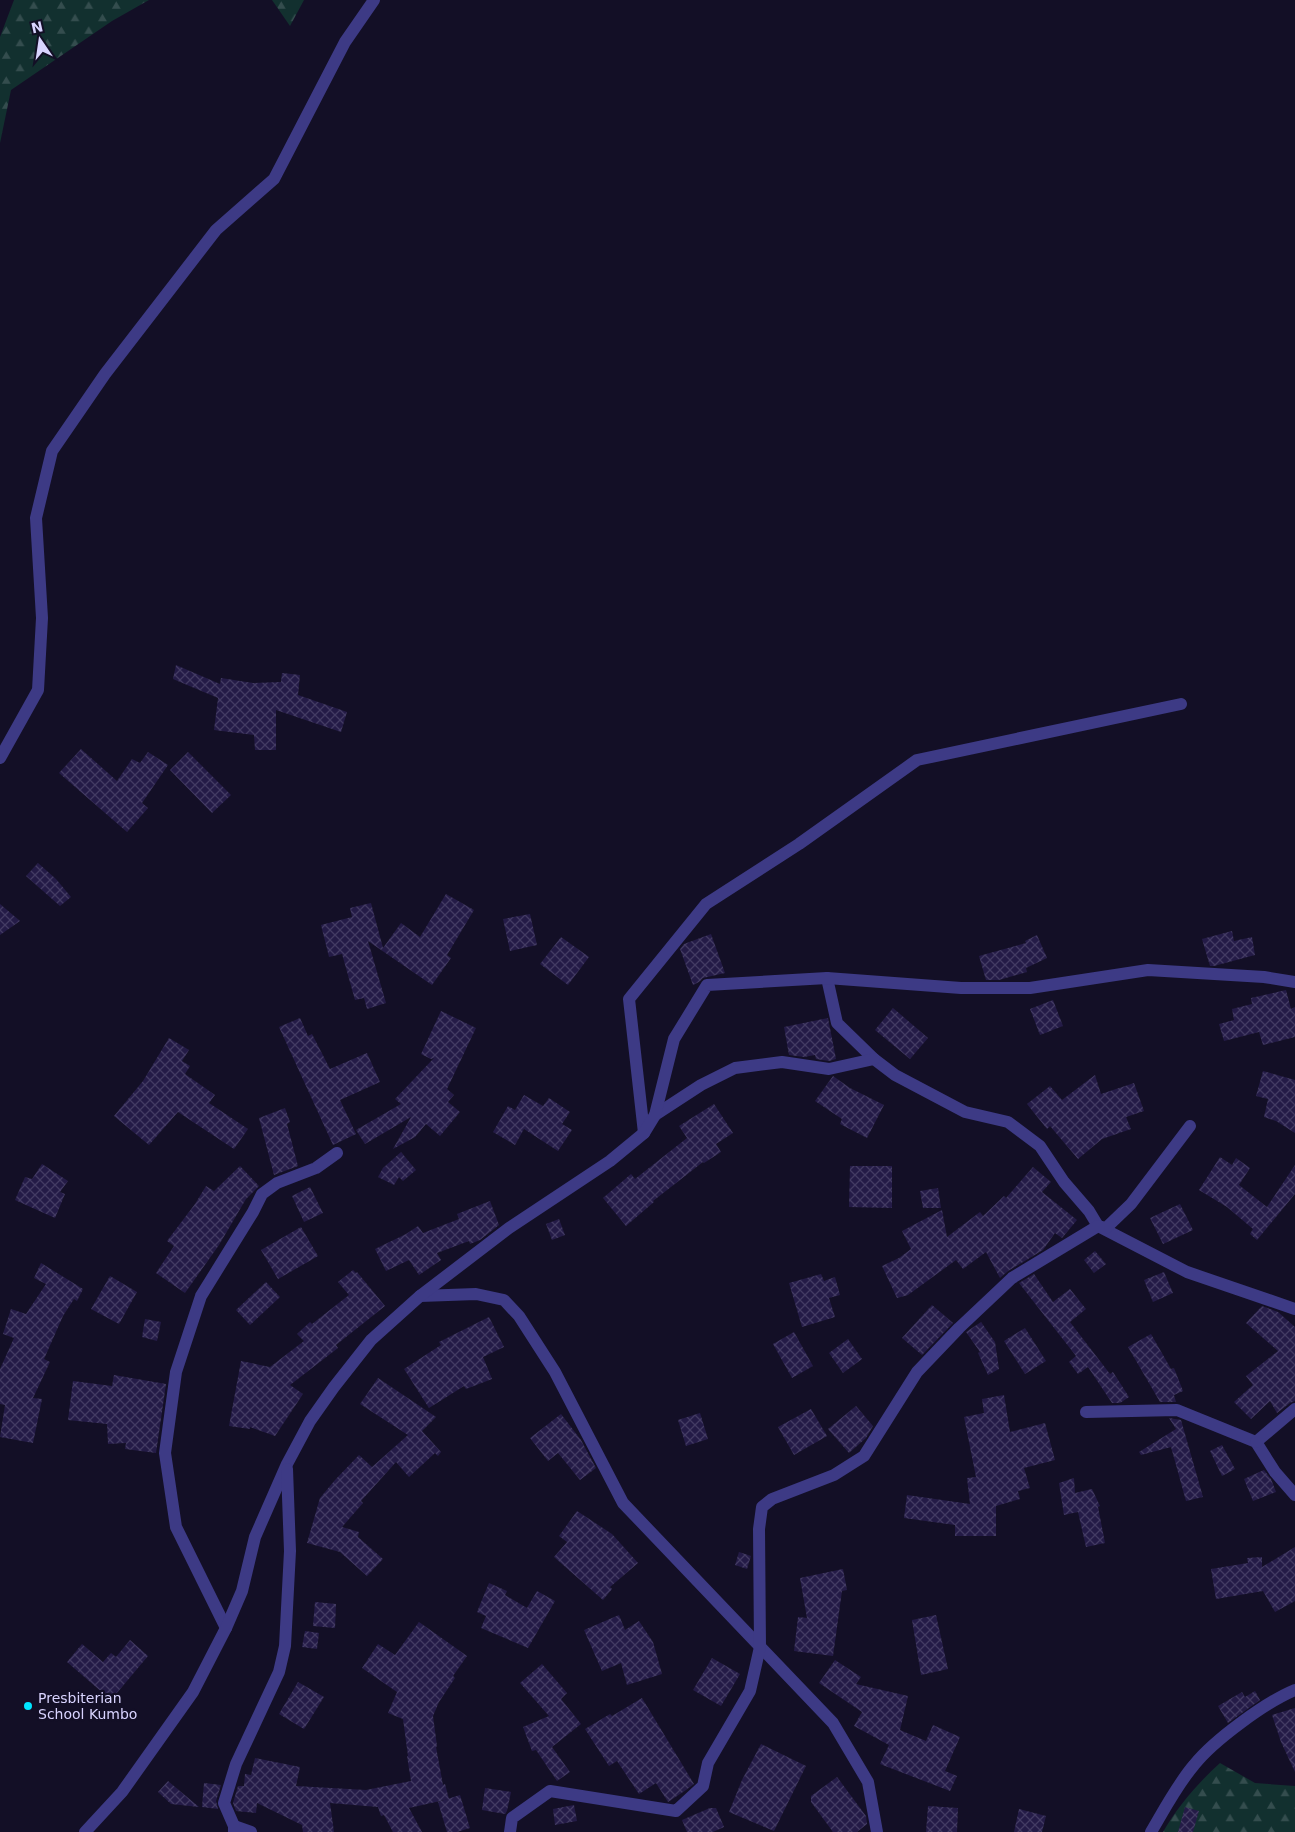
<svg xmlns="http://www.w3.org/2000/svg" width="1295" height="1832" viewBox="0 0 1295 1832" font-family="'DejaVu Sans',sans-serif">
<style>
.forest{fill:url(#forest-firs)}
.building{fill:url(#building-cross-hatch)}
.lines{fill:none;stroke-linecap:round;stroke-linejoin:round}
.minor{stroke:#3d3a85;stroke-width:12}
.poi-dot{fill:#00e5ff;stroke:#130f26;stroke-width:2}
.labels{text-anchor:middle;dominant-baseline:central;stroke-width:4.5;stroke-linejoin:round;paint-order:stroke}
.poi-label{font-size:14px;fill:#d9d4ff;stroke:#130f26;text-anchor:start}
</style>
<defs>
<pattern id="forest-firs" width="22" height="20" patternUnits="userSpaceOnUse" patternTransform="scale(1.25)"><rect width="22" height="20" fill="#12302f"/><path d="M5 1l3.5 6h-7zM16 11l3.5 6h-7z" fill="#344d4e"/></pattern>
<pattern id="building-cross-hatch" width="8" height="8" patternUnits="userSpaceOnUse" patternTransform="scale(1.25)"><rect width="8" height="8" fill="#241b47"/><path d="M0 0l8 8M0 8l8-8" fill="none" stroke="#433b63"/></pattern>
</defs>
<rect width="100%" height="100%" fill="#130f26"/>
<g class="forest">
<path d="M 14,0 L 149,0 L 112,21 L 11,90 L 0,143 L 0,37 Z"/>
<path d="M 272,0 L 304,0 L 290,26 Z"/>
<path d="M 1220,1763 L 1255,1783 L 1295,1786 L 1295,1832 L 1163,1832 C 1178,1806 1198,1783 1220,1763 Z"/>
</g>
<g class="building">
<path d="M 176,665 L 220,684 L 221,678 L 253,683 L 281,682 L 282,673 L 300,675 L 298,695 L 347,712 L 341,732 L 276,710 L 276,750 L 255,750 L 254,735 L 214,730 L 218,698 L 173,679 Z"/>
<path d="M 81,749 L 117,781 L 132,759 L 140,763 L 148,752 L 168,765 L 142,803 L 148,808 L 127,832 L 59,773 Z"/>
<path d="M 188,752 L 231,795 L 212,813 L 170,770 Z"/>
<path d="M 38,863 L 56,879 L 71,897 L 60,906 L 26,876 Z"/>
<path d="M 446,894 L 474,910 L 447,955 L 451,958 L 432,985 L 368,941 L 386,1003 L 367,1009 L 364,998 L 355,1000 L 342,954 L 329,957 L 321,925 L 352,917 L 350,908 L 371,903 L 383,948 L 401,923 L 420,937 Z"/>
<path d="M 0,904 L 20,921 L 0,935 Z"/>
<path d="M 530,914 L 537,945 L 510,951 L 503,919 Z"/>
<path d="M 1232,931 L 1234,941 L 1252,937 L 1255,955 L 1214,966 L 1210,966 L 1202,939 Z"/>
<path d="M 711,934 L 725,973 L 703,978 L 699,982 L 693,985 L 680,949 L 684,944 Z"/>
<path d="M 1037,935 L 1047,958 L 1026,968 L 1027,972 L 999,980 L 986,980 L 979,956 L 1026,943 L 1025,941 Z"/>
<path d="M 561,937 L 589,957 L 568,985 L 540,964 Z"/>
<path d="M 1286,990 L 1291,1009 L 1295,1007 L 1295,1037 L 1263,1045 L 1259,1032 L 1224,1041 L 1219,1024 L 1234,1020 L 1232,1009 L 1252,1004 L 1251,998 Z"/>
<path d="M 1053,1000 L 1063,1026 L 1040,1035 L 1030,1009 Z"/>
<path d="M 893,1008 L 928,1038 L 910,1059 L 875,1030 Z"/>
<path d="M 441,1011 L 476,1028 L 447,1089 L 454,1095 L 448,1102 L 460,1112 L 440,1136 L 426,1124 L 415,1137 L 393,1149 L 411,1117 L 365,1144 L 356,1130 L 401,1104 L 395,1099 L 434,1058 L 431,1059 L 421,1054 Z"/>
<path d="M 300,1018 L 308,1036 L 312,1034 L 330,1069 L 367,1053 L 380,1082 L 340,1100 L 356,1134 L 333,1145 L 279,1027 Z"/>
<path d="M 828,1018 L 836,1059 L 829,1061 L 816,1059 L 815,1055 L 804,1057 L 789,1055 L 784,1027 Z"/>
<path d="M 169,1038 L 189,1050 L 182,1061 L 190,1066 L 185,1074 L 215,1095 L 209,1103 L 248,1129 L 234,1149 L 178,1112 L 149,1145 L 114,1116 L 143,1081 Z"/>
<path d="M 1263,1071 L 1295,1080 L 1295,1133 L 1276,1121 L 1264,1117 L 1268,1099 L 1256,1096 Z"/>
<path d="M 1095,1075 L 1101,1094 L 1134,1083 L 1144,1111 L 1126,1117 L 1131,1129 L 1102,1139 L 1078,1159 L 1050,1126 L 1047,1129 L 1027,1104 L 1050,1086 L 1062,1100 Z"/>
<path d="M 833,1076 L 850,1088 L 884,1105 L 867,1138 L 840,1124 L 842,1119 L 815,1101 Z"/>
<path d="M 524,1095 L 543,1106 L 549,1098 L 570,1112 L 562,1124 L 572,1130 L 558,1151 L 524,1129 L 515,1145 L 493,1132 L 508,1106 L 515,1110 Z"/>
<path d="M 714,1104 L 733,1133 L 716,1144 L 721,1152 L 704,1163 L 703,1162 L 653,1201 L 654,1202 L 626,1226 L 603,1198 L 631,1174 L 635,1179 L 687,1138 L 679,1126 Z"/>
<path d="M 285,1108 L 290,1122 L 287,1124 L 298,1166 L 274,1175 L 259,1118 Z"/>
<path d="M 401,1152 L 416,1170 L 403,1181 L 399,1177 L 394,1185 L 378,1177 L 383,1168 Z"/>
<path d="M 1220,1157 L 1232,1165 L 1236,1158 L 1250,1168 L 1239,1185 L 1267,1207 L 1295,1165 L 1295,1194 L 1257,1240 L 1250,1234 L 1253,1229 L 1227,1207 L 1199,1190 Z"/>
<path d="M 42,1164 L 68,1181 L 60,1192 L 65,1194 L 55,1218 L 15,1200 L 25,1177 L 32,1179 Z"/>
<path d="M 240,1166 L 259,1186 L 246,1199 L 219,1245 L 185,1293 L 156,1273 L 174,1246 L 167,1241 L 195,1204 L 206,1186 L 214,1191 Z"/>
<path d="M 850,1166 L 892,1166 L 892,1208 L 849,1207 Z"/>
<path d="M 1033,1167 L 1051,1182 L 1042,1192 L 1077,1220 L 1062,1238 L 1055,1233 L 1043,1250 L 1008,1271 L 1000,1278 L 986,1252 L 963,1269 L 956,1260 L 908,1295 L 897,1298 L 882,1266 L 899,1258 L 911,1249 L 902,1231 L 942,1210 L 947,1237 L 980,1212 L 983,1216 L 1004,1196 L 1006,1198 Z"/>
<path d="M 310,1187 L 323,1213 L 304,1222 L 292,1196 Z"/>
<path d="M 938,1188 L 941,1208 L 923,1208 L 920,1191 Z"/>
<path d="M 490,1201 L 499,1225 L 480,1240 L 470,1244 L 469,1241 L 437,1253 L 441,1260 L 419,1275 L 409,1260 L 386,1271 L 375,1249 L 406,1234 L 418,1226 L 423,1233 L 459,1219 L 457,1214 Z"/>
<path d="M 1180,1204 L 1193,1230 L 1163,1244 L 1150,1218 Z"/>
<path d="M 559,1219 L 565,1235 L 552,1240 L 546,1224 Z"/>
<path d="M 301,1227 L 318,1256 L 278,1279 L 261,1250 Z"/>
<path d="M 1095,1251 L 1106,1264 L 1094,1273 L 1084,1260 Z"/>
<path d="M 41,1263 L 83,1289 L 77,1301 L 74,1299 L 63,1316 L 44,1359 L 50,1362 L 33,1398 L 42,1399 L 33,1443 L 0,1437 L 5,1405 L 0,1404 L 0,1369 L 14,1338 L 3,1334 L 11,1309 L 26,1314 L 46,1284 L 34,1278 Z"/>
<path d="M 353,1270 L 356,1273 L 357,1272 L 385,1306 L 336,1345 L 338,1348 L 290,1385 L 303,1394 L 275,1436 L 250,1427 L 250,1429 L 229,1426 L 241,1361 L 270,1367 L 304,1341 L 297,1334 L 310,1322 L 312,1324 L 349,1295 L 338,1282 Z"/>
<path d="M 1164,1272 L 1173,1293 L 1153,1302 L 1144,1280 Z"/>
<path d="M 821,1274 L 824,1281 L 835,1277 L 840,1295 L 829,1298 L 835,1317 L 802,1327 L 789,1283 Z"/>
<path d="M 1034,1274 L 1053,1302 L 1070,1289 L 1086,1309 L 1070,1322 L 1110,1374 L 1113,1372 L 1129,1397 L 1120,1403 L 1112,1403 L 1088,1367 L 1078,1374 L 1069,1362 L 1076,1356 L 1019,1283 Z"/>
<path d="M 110,1276 L 137,1292 L 119,1324 L 91,1309 Z"/>
<path d="M 266,1282 L 280,1297 L 250,1325 L 236,1310 Z"/>
<path d="M 932,1305 L 953,1323 L 922,1355 L 902,1338 Z"/>
<path d="M 1262,1306 L 1278,1312 L 1295,1327 L 1295,1401 L 1290,1403 L 1277,1413 L 1270,1401 L 1251,1419 L 1234,1402 L 1253,1385 L 1246,1376 L 1278,1351 L 1246,1323 Z"/>
<path d="M 489,1317 L 504,1347 L 483,1357 L 492,1379 L 466,1389 L 464,1386 L 429,1408 L 404,1369 L 441,1345 L 439,1342 Z"/>
<path d="M 145,1319 L 161,1322 L 157,1341 L 142,1337 Z"/>
<path d="M 981,1322 L 995,1342 L 999,1369 L 988,1375 L 978,1353 L 980,1352 L 966,1332 Z"/>
<path d="M 1025,1328 L 1046,1361 L 1025,1374 L 1004,1341 Z"/>
<path d="M 794,1332 L 813,1366 L 792,1378 L 773,1344 Z"/>
<path d="M 1151,1334 L 1171,1369 L 1174,1368 L 1183,1391 L 1174,1395 L 1176,1402 L 1160,1402 L 1128,1347 Z"/>
<path d="M 848,1339 L 862,1359 L 843,1373 L 829,1353 Z"/>
<path d="M 114,1375 L 166,1384 L 156,1453 L 125,1449 L 126,1443 L 108,1444 L 107,1424 L 68,1420 L 73,1381 L 112,1386 Z"/>
<path d="M 378,1378 L 436,1417 L 422,1431 L 441,1452 L 438,1456 L 435,1453 L 409,1477 L 396,1462 L 361,1501 L 363,1503 L 342,1527 L 359,1532 L 358,1537 L 383,1559 L 367,1576 L 340,1552 L 307,1543 L 320,1498 L 335,1480 L 359,1455 L 372,1467 L 408,1435 L 360,1404 Z"/>
<path d="M 1004,1395 L 1010,1432 L 1045,1423 L 1055,1460 L 1024,1468 L 1030,1488 L 1018,1491 L 1020,1499 L 996,1506 L 996,1536 L 955,1536 L 955,1525 L 904,1518 L 907,1495 L 970,1504 L 967,1478 L 976,1477 L 964,1417 L 984,1413 L 982,1399 Z"/>
<path d="M 856,1406 L 873,1426 L 866,1438 L 849,1453 L 828,1429 Z"/>
<path d="M 811,1409 L 827,1436 L 794,1455 L 778,1427 Z"/>
<path d="M 700,1413 L 708,1439 L 686,1446 L 678,1420 Z"/>
<path d="M 561,1414 L 581,1440 L 596,1468 L 580,1480 L 558,1453 L 548,1461 L 530,1438 Z"/>
<path d="M 1169,1418 L 1181,1420 L 1203,1497 L 1186,1501 L 1171,1447 L 1141,1455 L 1139,1452 L 1176,1429 Z"/>
<path d="M 1222,1445 L 1235,1469 L 1222,1476 L 1210,1451 Z"/>
<path d="M 1264,1470 L 1271,1479 L 1276,1492 L 1253,1501 L 1244,1479 Z"/>
<path d="M 1074,1478 L 1075,1493 L 1092,1489 L 1100,1506 L 1098,1507 L 1105,1543 L 1086,1547 L 1078,1512 L 1064,1515 L 1059,1483 Z"/>
<path d="M 577,1511 L 612,1534 L 638,1563 L 610,1587 L 612,1589 L 603,1600 L 554,1557 L 567,1542 L 559,1536 Z"/>
<path d="M 1295,1547 L 1295,1601 L 1275,1612 L 1263,1591 L 1216,1599 L 1211,1569 L 1248,1563 L 1247,1558 L 1262,1557 L 1262,1567 Z"/>
<path d="M 739,1552 L 751,1556 L 747,1569 L 735,1565 Z"/>
<path d="M 843,1569 L 847,1590 L 842,1591 L 833,1656 L 794,1651 L 798,1617 L 807,1618 L 800,1578 Z"/>
<path d="M 489,1583 L 507,1591 L 505,1595 L 527,1608 L 537,1591 L 555,1601 L 528,1648 L 481,1628 L 486,1616 L 477,1612 Z"/>
<path d="M 315,1602 L 336,1604 L 335,1628 L 313,1626 Z"/>
<path d="M 619,1615 L 625,1630 L 639,1621 L 653,1642 L 662,1674 L 627,1685 L 621,1663 L 602,1671 L 584,1630 Z"/>
<path d="M 936,1615 L 948,1669 L 921,1675 L 912,1620 Z"/>
<path d="M 419,1622 L 467,1656 L 453,1676 L 455,1678 L 439,1702 L 433,1716 L 437,1746 L 436,1747 L 443,1785 L 445,1784 L 449,1799 L 409,1808 L 422,1832 L 393,1832 L 384,1815 L 381,1816 L 378,1807 L 330,1803 L 334,1832 L 303,1832 L 302,1825 L 257,1803 L 256,1813 L 236,1811 L 233,1803 L 238,1786 L 244,1786 L 245,1774 L 251,1775 L 255,1758 L 300,1767 L 296,1786 L 366,1790 L 411,1781 L 407,1756 L 408,1756 L 403,1719 L 388,1713 L 397,1692 L 362,1668 L 378,1644 L 395,1655 Z"/>
<path d="M 305,1631 L 319,1633 L 317,1649 L 302,1647 Z"/>
<path d="M 130,1640 L 148,1656 L 111,1700 L 67,1662 L 82,1644 L 103,1662 L 111,1653 L 116,1657 Z"/>
<path d="M 712,1658 L 740,1674 L 721,1706 L 693,1690 Z"/>
<path d="M 835,1660 L 861,1677 L 856,1684 L 908,1696 L 900,1730 L 926,1741 L 933,1725 L 960,1737 L 945,1771 L 957,1776 L 950,1791 L 880,1764 L 889,1745 L 854,1726 L 862,1712 L 819,1683 Z"/>
<path d="M 542,1664 L 567,1693 L 561,1699 L 581,1724 L 552,1747 L 570,1772 L 557,1781 L 536,1750 L 532,1751 L 523,1727 L 549,1716 L 520,1683 Z"/>
<path d="M 298,1682 L 324,1697 L 304,1729 L 279,1714 Z"/>
<path d="M 1255,1691 L 1260,1700 L 1228,1723 L 1218,1706 L 1242,1692 L 1245,1697 Z"/>
<path d="M 642,1698 L 694,1784 L 686,1790 L 668,1802 L 656,1783 L 639,1794 L 617,1761 L 609,1766 L 585,1729 L 610,1714 L 612,1716 Z"/>
<path d="M 1295,1708 L 1295,1772 L 1281,1742 L 1272,1715 Z"/>
<path d="M 761,1744 L 806,1766 L 774,1831 L 729,1812 L 742,1780 Z"/>
<path d="M 837,1777 L 866,1816 L 867,1824 L 857,1832 L 833,1832 L 811,1802 L 811,1796 Z"/>
<path d="M 168,1781 L 199,1807 L 171,1804 L 158,1792 Z"/>
<path d="M 204,1783 L 221,1785 L 216,1801 L 218,1809 L 202,1807 Z"/>
<path d="M 485,1788 L 511,1792 L 507,1811 L 505,1814 L 482,1810 Z"/>
<path d="M 460,1795 L 470,1828 L 457,1832 L 447,1832 L 438,1802 Z"/>
<path d="M 574,1805 L 577,1821 L 555,1825 L 553,1809 Z"/>
<path d="M 928,1806 L 958,1808 L 957,1832 L 926,1832 Z"/>
<path d="M 1185,1807 L 1199,1811 L 1193,1832 L 1178,1832 Z"/>
<path d="M 710,1808 L 716,1808 L 724,1827 L 713,1832 L 687,1832 L 682,1820 Z"/>
<path d="M 1019,1809 L 1046,1816 L 1042,1832 L 1014,1832 Z"/>
</g>
<g class="lines">
<g class="minor">
<path d="M 0,758 L 38,690 L 42,618 L 36,518 L 52,451 L 105,374 L 216,230 L 274,179 L 345,42 L 374,0"/>
<path d="M 827,978 L 837,1023 L 874,1059 L 895,1075 L 965,1112 L 1008,1122 L 1040,1146 L 1064,1182 L 1089,1211 L 1098,1226 L 1187,1272 L 1295,1309"/>
<path d="M 655,1115 L 701,1085 L 735,1068 L 782,1062 L 829,1069 L 874,1059"/>
<path d="M 644,1133 L 629,999 L 706,904 L 799,844 L 917,760 L 1181,704"/>
<path d="M 420,1296 L 476,1294 L 504,1300 L 519,1316 L 555,1372 L 623,1503 L 833,1723 L 868,1782 L 877,1832"/>
<path d="M 1086,1412 L 1177,1410 L 1256,1442 L 1275,1472 L 1295,1495"/>
<path d="M 1256,1442 L 1295,1409"/>
<path d="M 226,1628 L 176,1527 L 165,1453 L 176,1372 L 201,1296 L 253,1212 L 262,1194 L 277,1183 L 316,1168 L 337,1153"/>
<path d="M 234,1826 L 251,1832"/>
<path d="M 85,1832 L 122,1792 L 193,1692 L 226,1628 L 242,1591 L 255,1537 L 287,1464 L 310,1421 L 334,1387 L 371,1340 L 420,1296 L 509,1228 L 610,1161 L 644,1133 L 655,1115 L 674,1039 L 707,985 L 827,978 L 961,988 L 1030,988 L 1148,970 L 1264,977 L 1295,982"/>
<path d="M 234,1832 L 234,1826 L 224,1803 L 236,1764 L 279,1672 L 285,1646 L 290,1551 L 287,1469"/>
<path d="M 510,1832 L 512,1818 L 550,1791 L 676,1811 L 703,1786 L 708,1763 L 750,1691 L 760,1647 L 759,1529 L 762,1507 L 772,1499 L 834,1475 L 864,1456 L 917,1372 L 959,1328 L 1012,1278 L 1098,1226 L 1106,1228 L 1131,1204 L 1190,1126"/>
<path d="M 1151,1832 C 1164,1810 1177,1785 1194,1765 C 1214,1740 1266,1702 1295,1690"/>
</g>
</g>
<circle class="poi-dot" cx="28" cy="1706" r="5"/>
<g class="labels">
<g class="poi-label">
<text x="38" y="1698">Presbiterian<tspan x="38" dy="16">School Kumbo</tspan></text>
</g>
</g>
<g transform="translate(40 40) rotate(347)" stroke="#130f26" stroke-width="4" paint-order="stroke">
<path d="M0-4L9 19L0 12L-9 19Z" fill="#d9d4ff"/>
<text y="-8" font-size="14" font-weight="bold" text-anchor="middle" fill="#d9d4ff">N</text>
</g>
</svg>
